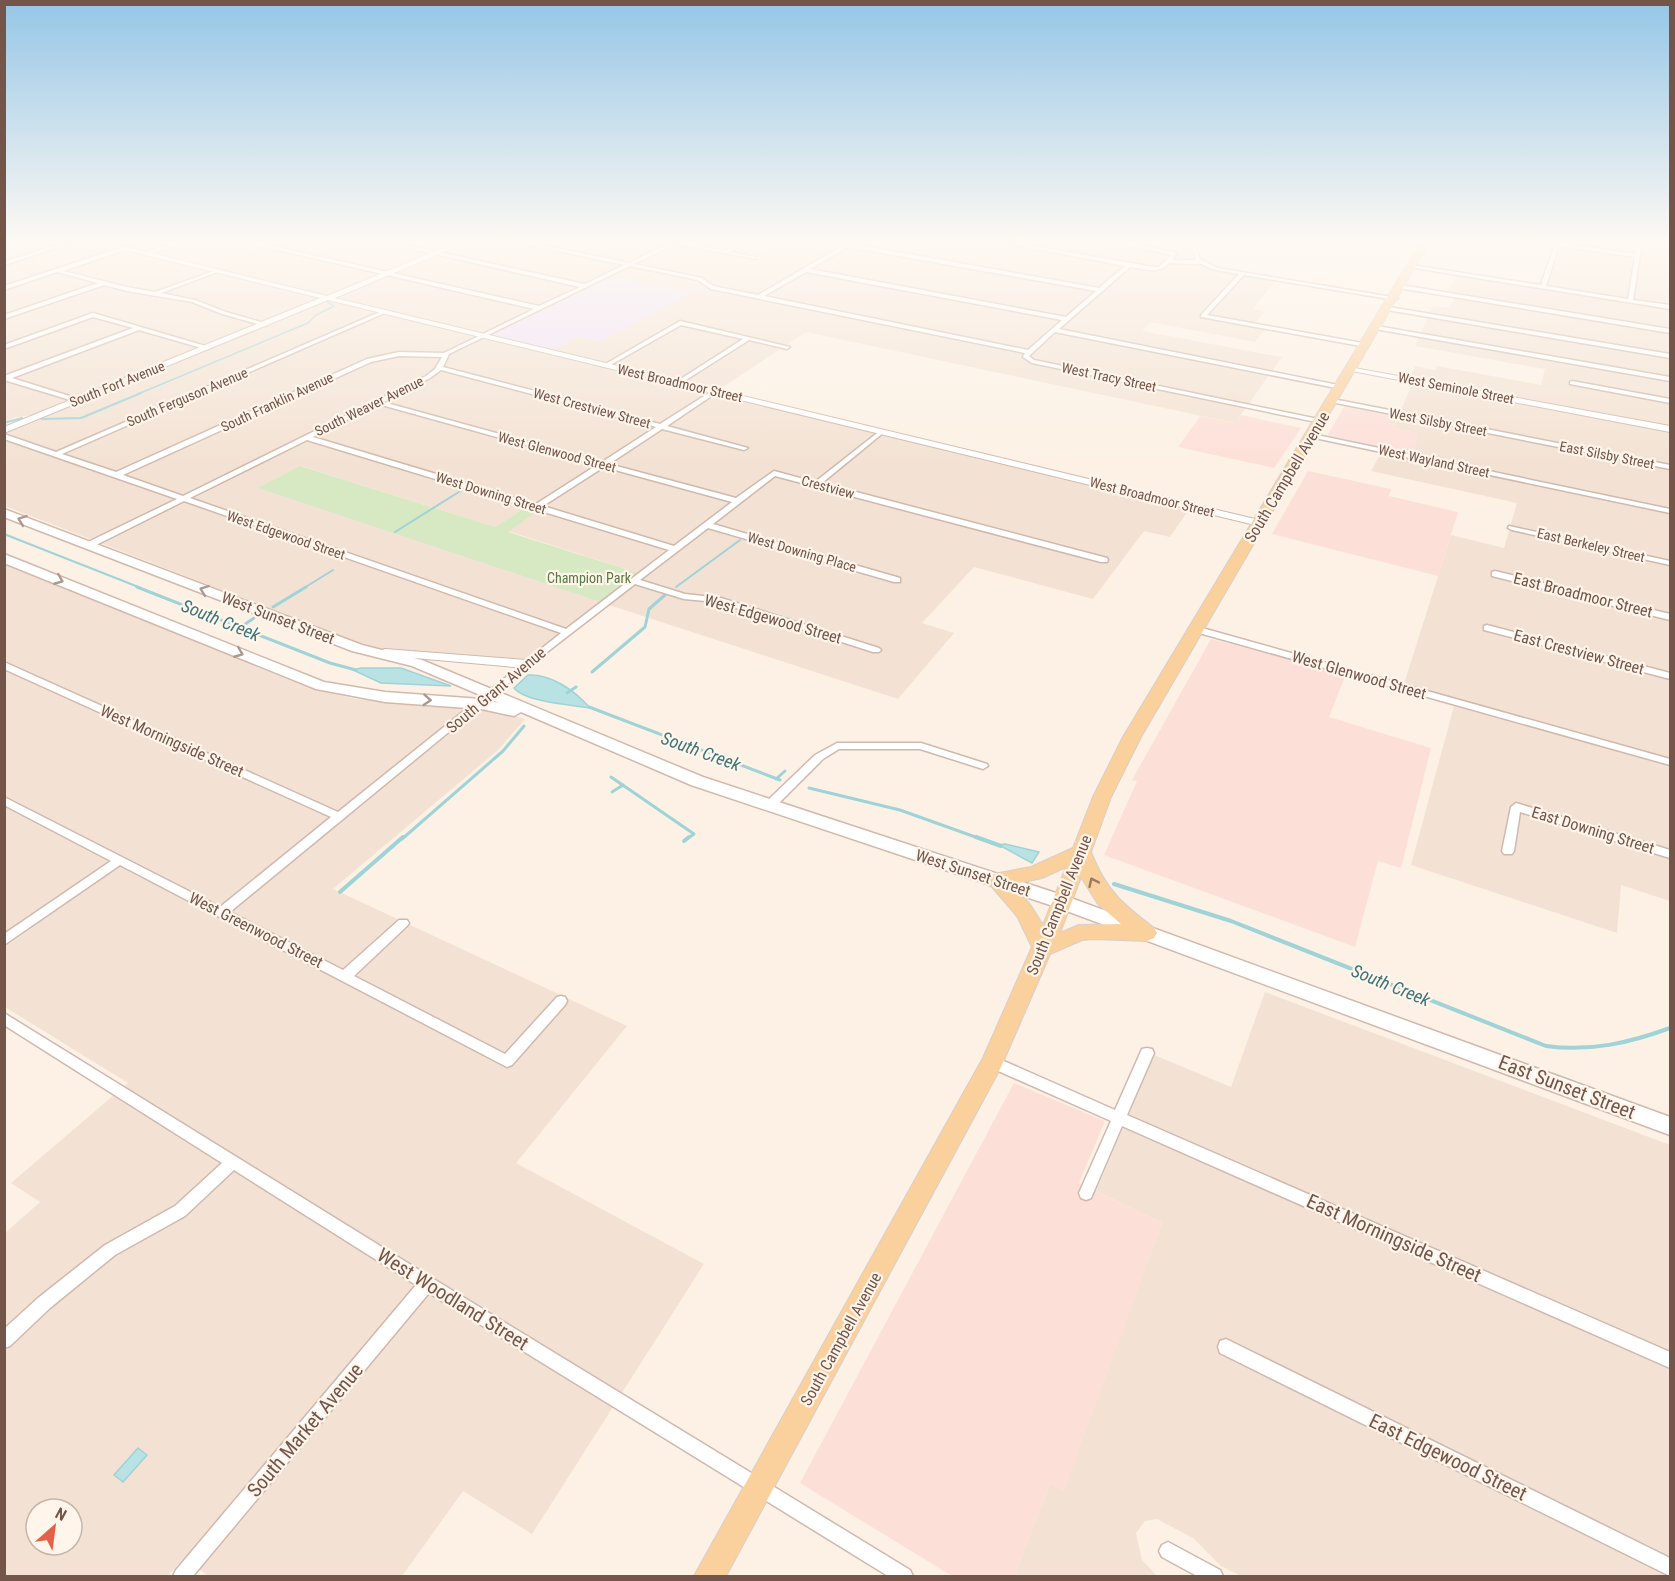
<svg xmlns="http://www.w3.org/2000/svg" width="1675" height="1581" viewBox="0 0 1675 1581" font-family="'Roboto Condensed',sans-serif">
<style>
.residential{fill:#f3e2d3;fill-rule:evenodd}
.commercial{fill:#fce0d8}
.education{fill:#eee1f8}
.green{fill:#d6e9c3}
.water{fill:#b9e2e5;stroke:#9fd3d7;stroke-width:1.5}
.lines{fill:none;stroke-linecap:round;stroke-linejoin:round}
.stream-far3{stroke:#9fd3d7;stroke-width:1.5}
.stream-far2{stroke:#9fd3d7;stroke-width:2}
.stream-far1{stroke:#9fd3d7;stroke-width:3}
.stream{stroke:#9fd3d7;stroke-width:4}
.minor-casing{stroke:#cfb9ae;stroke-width:3}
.tertiary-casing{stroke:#cfb9ae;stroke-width:2}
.secondary-casing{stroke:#d2b9ab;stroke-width:3}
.primary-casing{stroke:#d8cfcc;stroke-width:2}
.minor{fill:#fff;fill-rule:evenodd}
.tertiary{fill:#fff;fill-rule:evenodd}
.secondary{fill:#fff;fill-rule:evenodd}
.primary{fill:#fad09d;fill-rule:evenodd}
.oneway{stroke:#ac9992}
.oneway2{stroke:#9c7a63}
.labels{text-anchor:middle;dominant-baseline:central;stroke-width:4.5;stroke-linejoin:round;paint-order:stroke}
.far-street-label{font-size:14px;fill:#74554a;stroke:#fff5ea}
.far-park-label{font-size:14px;fill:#577a42;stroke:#fff5ea}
.street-label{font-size:16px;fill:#74554a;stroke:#fff5ea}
.water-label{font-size:18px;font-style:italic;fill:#3e7579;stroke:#fff5ea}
.near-street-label{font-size:20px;fill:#74554a;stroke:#fff5ea}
</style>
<rect width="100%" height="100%" fill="#fcf1e4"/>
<g class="residential">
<path d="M 5,243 L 96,243 L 318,298 L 39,414 L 16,417 L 5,422 Z"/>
<path d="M 110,243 L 381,243 L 428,254 L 325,295 Z"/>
<path d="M 468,243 L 516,243 L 534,247 L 536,246 L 526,243 L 673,243 L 753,259 L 755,258 L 684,243 L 1189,243 L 1192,258 L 1204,266 L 1276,280 L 1253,309 L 1264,312 L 1253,326 L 1265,329 L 1255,342 L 1150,322 L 1142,331 L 1282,357 L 1235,423 L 806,332 L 717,391 L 552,351 L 578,337 L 600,342 L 689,293 L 605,275 L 481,333 L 334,298 Z"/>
<path d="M 1554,243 L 1670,244 L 1670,306 L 1547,287 L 1561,245 Z"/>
<path d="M 1456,276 L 1670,309 L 1670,427 L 1409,378 L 1415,366 L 1435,370 L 1437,366 L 1541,385 L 1545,369 L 1415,346 L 1433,306 L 1449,308 L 1456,296 L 1447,294 Z"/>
<path d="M 324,300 L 709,392 L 597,465 L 640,477 L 645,474 L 610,463 L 717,394 L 1190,508 L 1170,537 L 1144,531 L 1093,599 L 974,567 L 922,623 L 954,633 L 898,699 L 609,605 L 682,547 L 411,466 L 405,468 L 528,506 L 495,527 L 301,466 L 259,488 L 600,602 L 525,659 L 385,650 L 350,640 L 5,506 L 4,438 L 25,445 L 31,442 L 7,433 L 7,431 Z"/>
<path d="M 1413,382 L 1670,429 L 1670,759 L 1404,684 L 1451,535 L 1504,548 L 1517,503 L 1371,471 L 1381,453 L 1410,458 L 1419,434 L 1393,428 Z"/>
<path d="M 539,510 L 663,548 L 665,550 L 638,573 L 508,531 Z"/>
<path d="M 5,563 L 309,688 L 356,699 L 495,710 L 525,719 L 498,750 L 333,889 L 627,1026 L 516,1163 L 704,1264 L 532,1534 L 463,1491 L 402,1576 L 208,1576 L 184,1558 L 168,1576 L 5,1576 L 4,1234 L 40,1202 L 11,1183 L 128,1083 L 5,1007 L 5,947 L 54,912 L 46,906 L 5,934 ZM 36,1509 L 72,1509 L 72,1545 L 36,1545 Z"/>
<path d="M 1454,706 L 1670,765 L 1670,901 L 1621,885 L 1617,933 L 1411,865 Z"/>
<path d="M 1265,992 L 1670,1145 L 1670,1576 L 1241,1576 L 1221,1566 L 1193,1538 L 1157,1519 L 1145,1521 L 1136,1533 L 1142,1560 L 1157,1576 L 1014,1576 L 1050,1484 L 1063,1490 L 1162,1223 L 1096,1191 L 1154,1055 L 1231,1087 Z"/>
</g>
<g class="commercial">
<path d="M 1345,405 L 1398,416 L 1393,428 L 1419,434 L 1411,454 L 1327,436 Z"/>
<path d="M 1241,415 L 1301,428 L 1274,468 L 1178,447 L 1200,416 L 1234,423 Z"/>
<path d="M 1308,471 L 1391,489 L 1389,496 L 1458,512 L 1438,576 L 1272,534 Z"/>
<path d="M 1211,639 L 1346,674 L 1329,717 L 1431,748 L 1401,868 L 1378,861 L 1355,947 L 1104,855 L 1137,781 L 1132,780 Z"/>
<path d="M 1014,1083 L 1105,1121 L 1079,1183 L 1162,1223 L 1064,1491 L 1050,1484 L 1014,1576 L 952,1576 L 800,1483 Z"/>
</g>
<path class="education" d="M 611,276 L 690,293 L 600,342 L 578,337 L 552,351 L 490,335 Z"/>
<path class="green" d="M 300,466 L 495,527 L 528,506 L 539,510 L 508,532 L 638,573 L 600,602 L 258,488 Z"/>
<g class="water">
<path d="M 361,668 L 401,668 L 451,686 L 381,683 L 353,670 Z"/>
<path d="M 528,675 C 552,674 575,691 590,708 C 572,705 525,702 514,688 Z"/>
<path d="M 1005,844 L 1039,852 L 1032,863 L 999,845 Z"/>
<path d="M 138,1448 L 147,1455 L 123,1482 L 114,1475 Z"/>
</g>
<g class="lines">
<path class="stream-far3" d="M 138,394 L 308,323 L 316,315 L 334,306 L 326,301"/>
<g class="stream-far2">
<path d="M 42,419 L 81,418 L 141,393"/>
<path d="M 4,423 L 22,418"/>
<path d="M 395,532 L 462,490"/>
<path d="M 4,534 L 141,588"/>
<path d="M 676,587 L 740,540"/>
<path d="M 304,588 L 333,570"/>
</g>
<g class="stream-far1">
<path d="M 137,587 L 330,663 L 356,670"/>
<path d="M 273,607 L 306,587"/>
<path d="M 241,627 L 254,618"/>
<path d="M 592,672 L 645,627 L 649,609 L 665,595"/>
<path d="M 567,693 L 576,687"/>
<path d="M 589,707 L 780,780"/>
<path d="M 611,777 L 694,834 L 687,839"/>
<path d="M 776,779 L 785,771"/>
<path d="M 809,788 L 900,810 L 981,839"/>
<path d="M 612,792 L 623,785"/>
<path d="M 402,839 L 503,751 L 524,726"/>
</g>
<g class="stream">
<path d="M 976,837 L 1001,846"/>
<path d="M 684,841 L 689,837"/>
<path d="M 1114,884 L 1231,921 L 1546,1046 C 1590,1052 1629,1043 1670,1028"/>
<path d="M 340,892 L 403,837"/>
</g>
<g class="minor-casing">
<g id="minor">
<path d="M 62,243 L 71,243 L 4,265 L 4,262 Z"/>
<path d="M 173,243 L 182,243 L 146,255 L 141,254 Z"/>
<path d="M 248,243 L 259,243 L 539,306 L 580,287 L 386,243 L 397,243 L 585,284 L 624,265 L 520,243 L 532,243 L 629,263 L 669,243 L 688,243 L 725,251 L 738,243 L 745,243 L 730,252 L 756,257 L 756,259 L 676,244 L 634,264 L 702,278 L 713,286 L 758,295 L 847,243 L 1099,288 L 1125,266 L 1005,243 L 1018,243 L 1153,267 L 1159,267 L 1171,255 L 1120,243 L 1132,243 L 1177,253 L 1172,260 L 1196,260 L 1190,243 L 1195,243 L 1200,259 L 1218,268 L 1398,298 L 1395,300 L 1244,275 L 1207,315 L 1368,344 L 1369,345 L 1366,347 L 1201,317 L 1201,315 L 1239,274 L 1215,270 L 1201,264 L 1169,263 C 1157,275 1146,269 1130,267 L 1059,329 L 1343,386 L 1343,388 L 1341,389 L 1055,332 L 1029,356 L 1034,360 L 1323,420 L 1323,422 L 1321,423 L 1032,363 L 1023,357 L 1025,353 L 711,289 L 698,280 L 630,266 L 449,354 L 443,367 L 660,424 L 712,391 L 716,391 L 716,393 L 667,426 L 748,448 L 744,450 L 662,429 L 609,464 L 736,498 L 774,471 L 815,482 L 881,430 L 884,432 L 883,433 L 822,483 L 1107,558 L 1108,560 L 1107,562 L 1101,562 L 775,476 L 713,524 L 900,578 L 900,582 L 894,582 L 708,528 L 640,580 L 685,594 L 721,598 L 879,648 L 881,650 L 879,652 L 873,652 L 717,602 L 684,599 L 635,584 L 529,666 L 230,912 L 343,970 L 399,920 L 407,920 L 409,923 L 407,926 L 354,976 L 505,1054 L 557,997 L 561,996 L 565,997 L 567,1001 L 565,1005 L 512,1065 L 507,1067 L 120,865 L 4,945 L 4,934 L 111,861 L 4,805 L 4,797 L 220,907 L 331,817 L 4,669 L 4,662 L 338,812 L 561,633 L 184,501 L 92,547 L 86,547 L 86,543 L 177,499 L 4,439 L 4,434 L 56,452 L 382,311 L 387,312 L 62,454 L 116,472 L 367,359 L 399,352 L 444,353 L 534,309 ZM 848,247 L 1096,291 L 1066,317 L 810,269 ZM 806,272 L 1062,320 L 1028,350 L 764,296 ZM 399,356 L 442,357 L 435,369 L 426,376 L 183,496 L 123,475 L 371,362 ZM 441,370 L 656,427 L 602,462 L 383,402 L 430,378 ZM 378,404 L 597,465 L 536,504 L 313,437 ZM 307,440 L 669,550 L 566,629 L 190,498 ZM 604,467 L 732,502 L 674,546 L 543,506 Z"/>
<path d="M 1545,243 L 1561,243 L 1635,254 L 1637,243 L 1642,243 L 1633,300 L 1670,305 L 1670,309 L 1408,267 L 1411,265 L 1541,285 L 1554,246 ZM 1559,246 L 1635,257 L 1628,299 L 1546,286 Z"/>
<path d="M 123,247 L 125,250 L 63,271 L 127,287 L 155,292 L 217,270 L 217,272 L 161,293 L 195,300 L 226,312 L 268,324 L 265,326 L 222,314 L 192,302 L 127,291 L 104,285 L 4,319 L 4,315 L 98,283 L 57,272 L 4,290 L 4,286 Z"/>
<path d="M 1401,285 L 1670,329 L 1670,333 L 1399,288 L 1398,287 Z"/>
<path d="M 1389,307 L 1670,354 L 1670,358 L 1387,310 L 1386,309 Z"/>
<path d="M 93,313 L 209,347 L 210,348 L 205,349 L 139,330 L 12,378 L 79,399 L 79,401 L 77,402 L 4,380 L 4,376 L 133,328 L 93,317 L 4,349 L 4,345 Z"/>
<path d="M 680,321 L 790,347 L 787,349 L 749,340 L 678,385 L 675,383 L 676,382 L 743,339 L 681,325 L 607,367 L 602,366 Z"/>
<path d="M 1377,326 L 1670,377 L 1670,381 L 1375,329 L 1374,328 Z"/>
<path d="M 1572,381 L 1670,399 L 1670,403 L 1570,384 L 1570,382 Z"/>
<path d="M 1333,399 L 1670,465 L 1670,469 L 1331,402 L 1331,400 Z"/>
<path d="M 1312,434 L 1670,509 L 1670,513 L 1310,437 L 1309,436 Z"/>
<path d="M 1509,526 L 1670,561 L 1670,565 L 1512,530 L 1508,528 Z"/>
<path d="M 1495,571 L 1670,614 L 1670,620 L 1492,576 L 1492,572 Z"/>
<path d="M 1487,625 L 1670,673 L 1670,679 L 1484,630 L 1484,626 Z"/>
<path d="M 1195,626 L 1670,759 L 1670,765 L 1192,631 L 1191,629 Z"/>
<path d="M 837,743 L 921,743 L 987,764 L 988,766 L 983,769 L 920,749 L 839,749 L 823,759 L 774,808 L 766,808 L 765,805 L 766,802 L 815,755 Z"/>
<path d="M 1516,803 L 1670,850 L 1670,858 L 1520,812 L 1514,851 L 1512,854 L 1504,854 L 1502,851 L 1511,807 Z"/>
<path d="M 4,1013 L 432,1278 L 910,1570 L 913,1576 L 888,1576 L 429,1293 L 193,1576 L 173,1576 L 176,1570 L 416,1285 L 234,1170 L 185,1216 L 115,1255 L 50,1308 L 10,1346 L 4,1348 L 4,1329 L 38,1298 L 105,1245 L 175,1206 L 222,1163 L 4,1025 Z"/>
<path d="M 1147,1048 L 1152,1049 L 1154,1053 L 1127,1115 L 1670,1352 L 1670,1368 L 1122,1126 L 1091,1198 L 1086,1200 L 1081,1198 L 1079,1193 L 1111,1121 L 987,1066 L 985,1062 L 987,1058 L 992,1056 L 997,1058 L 1115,1110 L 1142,1049 Z"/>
<path d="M 1226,1339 L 1670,1558 L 1670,1576 L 1220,1353 L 1218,1347 L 1220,1341 Z"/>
<path d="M 1168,1542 L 1220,1570 L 1223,1576 L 1197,1576 L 1162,1557 L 1159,1551 L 1162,1545 Z"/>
</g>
</g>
<g class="tertiary-casing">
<g id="tertiary">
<path d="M 97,243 L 110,243 L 327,296 L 455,243 L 465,243 L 335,298 L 1259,520 L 1264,523 L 1259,526 L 328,300 L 4,433 L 4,427 L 320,298 Z"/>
<path d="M 1349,367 L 1670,426 L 1670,432 L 1352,371 L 1349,371 Z"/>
<path d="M 385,649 L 526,660 L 532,664 L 526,668 L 381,655 L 379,653 L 381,651 Z"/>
</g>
</g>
<g class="secondary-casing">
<path id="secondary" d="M 4,509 L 362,645 L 422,660 L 703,777 L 1068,897 L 1670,1117 L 1670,1135 L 1056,907 L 691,785 L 521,712 L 514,716 L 481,709 L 385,702 L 316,689 L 4,563 L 4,554 L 324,682 L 385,692 L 481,699 L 499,703 L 412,666 L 352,651 L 4,517 Z"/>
</g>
<g class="primary-casing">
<path id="primary" d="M 1420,243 L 1429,243 L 1141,737 L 1111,797 L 1091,852 C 1106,890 1122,904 1154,928 L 1157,933 L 1154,938 L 1147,941 L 1094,939 L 1082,940 L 1050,954 L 1000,1069 L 726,1576 L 694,1576 L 983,1058 L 1032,947 L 1017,916 L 986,880 L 989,875 L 1031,867 L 1073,848 L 1093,797 L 1123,737 ZM 1066,867 L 1043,925 L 1031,906 L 1013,884 L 1042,878 ZM 1081,877 L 1098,904 L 1121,924 L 1079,925 L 1060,933 Z"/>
</g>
<use href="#minor" class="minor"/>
<use href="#tertiary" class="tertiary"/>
<use href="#secondary" class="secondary"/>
<use href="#primary" class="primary"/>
</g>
<defs><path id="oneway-chevron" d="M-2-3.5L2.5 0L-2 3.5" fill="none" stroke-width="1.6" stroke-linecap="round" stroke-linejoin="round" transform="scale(1.5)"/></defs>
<g class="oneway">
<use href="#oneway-chevron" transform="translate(22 520) rotate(-159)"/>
<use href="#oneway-chevron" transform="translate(59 580) rotate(22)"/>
<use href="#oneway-chevron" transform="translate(204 590) rotate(-159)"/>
<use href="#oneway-chevron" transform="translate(239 653) rotate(22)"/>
<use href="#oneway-chevron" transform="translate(427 700) rotate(4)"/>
</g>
<use class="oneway2" href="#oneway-chevron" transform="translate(1093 882) rotate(-115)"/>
<linearGradient id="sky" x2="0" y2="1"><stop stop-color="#95c6e7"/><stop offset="0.52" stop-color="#fef9f3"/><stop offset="1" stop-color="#fef9f3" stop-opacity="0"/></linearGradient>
<rect width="1675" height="465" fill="url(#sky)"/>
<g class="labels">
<g class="far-street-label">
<text transform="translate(1109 377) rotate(12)">West Tracy Street</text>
<text transform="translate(680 383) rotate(13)">West Broadmoor Street</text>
<text transform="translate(117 384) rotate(-22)">South Fort Avenue</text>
<text transform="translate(1456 388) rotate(11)">West Seminole Street</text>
<text transform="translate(187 397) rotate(-23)">South Ferguson Avenue</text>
<text transform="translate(277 402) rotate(-25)">South Franklin Avenue</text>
<text transform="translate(369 406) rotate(-26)">South Weaver Avenue</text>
<text transform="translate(592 408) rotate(15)">West Crestview Street</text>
<text transform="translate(1438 422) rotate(11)">West Silsby Street</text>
<text transform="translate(557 452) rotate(15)">West Glenwood Street</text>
<text transform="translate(1607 455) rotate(11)">East Silsby Street</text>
<text transform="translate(1434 461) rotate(12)">West Wayland Street</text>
<text transform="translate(828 487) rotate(15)">Crestview</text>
<text transform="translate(491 493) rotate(17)">West Downing Street</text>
<text transform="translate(1152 497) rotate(14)">West Broadmoor Street</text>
<text transform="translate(286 535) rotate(19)">West Edgewood Street</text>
<text transform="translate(1591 545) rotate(13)">East Berkeley Street</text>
<text transform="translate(802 552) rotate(16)">West Downing Place</text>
</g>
<g class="far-park-label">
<text x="589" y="578">Champion Park</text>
</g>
<g class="street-label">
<text transform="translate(1287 477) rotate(-59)">South Campbell Avenue</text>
<text transform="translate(1583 595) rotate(14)">East Broadmoor Street</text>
<text transform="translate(278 618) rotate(21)">West Sunset Street</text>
<text transform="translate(773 619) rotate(16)">West Edgewood Street</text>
<text transform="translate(1579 652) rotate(15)">East Crestview Street</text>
<text transform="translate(1359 675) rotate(16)">West Glenwood Street</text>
<text transform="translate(496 690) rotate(-40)">South Grant Avenue</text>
<text transform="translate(172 741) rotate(24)">West Morningside Street</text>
<text transform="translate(1593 830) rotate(17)">East Downing Street</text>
<text transform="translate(973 873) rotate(18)">West Sunset Street</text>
<text transform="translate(1059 905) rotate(-68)">South Campbell Avenue</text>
<text transform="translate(256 930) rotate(27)">West Greenwood Street</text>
<text transform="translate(841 1339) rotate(-61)">South Campbell Avenue</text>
</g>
<g class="water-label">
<text transform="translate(221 620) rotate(22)">South Creek</text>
<text transform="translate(701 751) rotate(20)">South Creek</text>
<text transform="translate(1391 985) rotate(22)">South Creek</text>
</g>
<g class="near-street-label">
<text transform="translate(1567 1087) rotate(21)">East Sunset Street</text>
<text transform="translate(1394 1238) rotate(24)">East Morningside Street</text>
<text transform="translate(453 1299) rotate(32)">West Woodland Street</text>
<text transform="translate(305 1430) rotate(-50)">South Market Avenue</text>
<text transform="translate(1448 1457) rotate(26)">East Edgewood Street</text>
</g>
</g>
<rect width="1675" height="1581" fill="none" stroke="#74554a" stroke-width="12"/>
<g transform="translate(54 1527) rotate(28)"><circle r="28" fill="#fff5ea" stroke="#c7b5aa" stroke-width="1.5"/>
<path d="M0-4.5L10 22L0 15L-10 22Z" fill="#e5604a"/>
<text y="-9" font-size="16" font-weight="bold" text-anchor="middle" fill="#74554a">N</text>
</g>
</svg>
